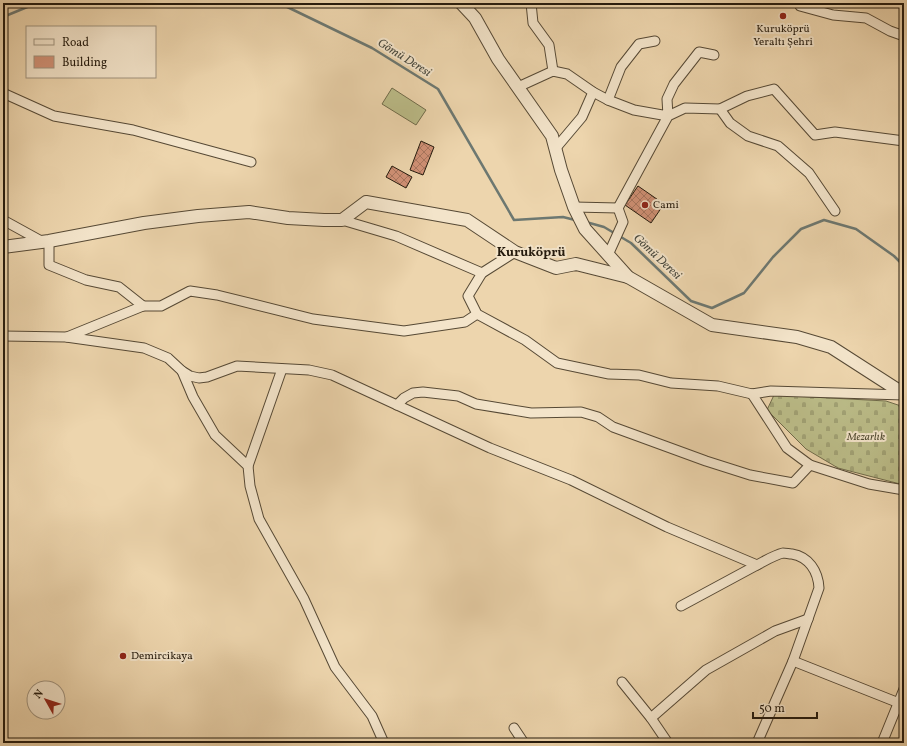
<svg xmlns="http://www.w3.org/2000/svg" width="907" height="746" viewBox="0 0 907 746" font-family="Vollkorn,serif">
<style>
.cemetery{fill:url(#cemetery-stones);stroke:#706b4a}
.pitch{fill:#bbbc88;stroke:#706b4a}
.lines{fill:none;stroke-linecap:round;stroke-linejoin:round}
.stream{stroke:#6d7871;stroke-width:2.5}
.building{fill:url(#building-cross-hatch);stroke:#241a0d}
.minor-casing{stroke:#564935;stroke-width:11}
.tertiary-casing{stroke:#564935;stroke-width:14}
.minor{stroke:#f3e4ca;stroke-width:9}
.tertiary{stroke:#f3e4ca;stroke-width:12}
.poi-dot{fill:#8f2418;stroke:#f3e4ca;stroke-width:1.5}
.labels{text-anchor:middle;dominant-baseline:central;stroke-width:4;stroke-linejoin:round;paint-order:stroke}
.poi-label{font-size:11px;fill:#241a0d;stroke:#f3e4ca;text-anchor:start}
.park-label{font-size:11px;font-style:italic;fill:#514b32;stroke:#f3e4ca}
.water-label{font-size:12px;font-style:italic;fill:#48493f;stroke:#f3e4ca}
.quarter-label{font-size:13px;font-weight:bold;fill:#241a0d;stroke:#f3e4ca}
</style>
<defs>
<pattern id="cemetery-stones" width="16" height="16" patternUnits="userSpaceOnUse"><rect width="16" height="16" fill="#bbbc88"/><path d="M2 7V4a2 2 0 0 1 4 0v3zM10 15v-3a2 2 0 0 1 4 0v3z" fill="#a1a174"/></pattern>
<pattern id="building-cross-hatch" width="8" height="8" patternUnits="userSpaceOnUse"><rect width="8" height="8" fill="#d19176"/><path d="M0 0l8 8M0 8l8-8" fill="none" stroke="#a9765f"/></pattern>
</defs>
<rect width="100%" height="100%" fill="#edd5ad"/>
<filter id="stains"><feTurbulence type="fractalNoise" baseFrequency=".005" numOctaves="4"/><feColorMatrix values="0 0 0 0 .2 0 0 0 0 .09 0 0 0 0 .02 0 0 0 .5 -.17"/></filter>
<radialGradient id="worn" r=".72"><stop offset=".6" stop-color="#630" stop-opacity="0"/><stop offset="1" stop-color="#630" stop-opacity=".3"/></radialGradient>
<path class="cemetery" d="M 774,395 L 886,401 L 904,407 L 904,485 L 838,468 L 806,449 L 767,410 Z"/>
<path class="pitch" d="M 392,88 L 426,110 L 416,125 L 382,104 Z"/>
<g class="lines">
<g class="stream">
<path d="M 279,3 L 372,48 L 438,89 L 514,220 L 563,217 L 575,220"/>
<path d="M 3,17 L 37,3"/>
<path d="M 586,222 L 604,227 L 631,243 L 691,301 L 712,308 L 744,293 L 773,257 L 801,229 L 824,220 L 856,229 L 894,256 L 904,266"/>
</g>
</g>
<g class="building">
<path d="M 421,141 L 434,147 L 423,175 L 410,170 Z"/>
<path d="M 392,166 L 412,177 L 406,188 L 386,177 Z"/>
<path d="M 638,186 L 664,204 L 651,223 L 625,205 Z"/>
</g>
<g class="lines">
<g class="minor-casing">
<g id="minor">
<path d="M 531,3 L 533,23 L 549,45 L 553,71"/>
<path d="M 800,6 L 833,15 L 866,18 L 890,31 L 904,36"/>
<path d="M 518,87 L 553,71 L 567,74 L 593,92 L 608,100 L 634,110 L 668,116 L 667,99 L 674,84 L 699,52 L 714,55"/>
<path d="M 3,93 L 54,116 L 133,130 L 251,162"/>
<path d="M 608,100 L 621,67 L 639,44 L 655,41"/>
<path d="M 720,109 L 730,123 L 748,136 L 778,146 L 809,173 L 835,211"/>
<path d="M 555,149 L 582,117 L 593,92"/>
<path d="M 574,207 L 618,208"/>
<path d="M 3,220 L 43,242"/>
<path d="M 342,220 L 396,236 L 482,273"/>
<path d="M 49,241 L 49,265 L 86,280 L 119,287 L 143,306"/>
<path d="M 515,252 L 482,273 L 468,296 L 477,314 L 525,340 L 557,363 L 609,374 L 639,375 L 671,383 L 718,386 L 752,394 L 771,391 L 904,395"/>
<path d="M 608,255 L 623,222 L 618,208 L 668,116 L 685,108 L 720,109 L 747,96 L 774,89 L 815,135 L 835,132 L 904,141"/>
<path d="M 3,336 L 66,337 L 144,348 L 168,358 L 182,371 L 190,376 L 199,378 L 207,377 L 237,366 L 309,370 L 332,375 L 490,448 L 571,480 L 667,527 L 757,565 C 765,561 774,555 783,553 C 786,553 789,554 792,554 C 809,557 818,571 819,588 L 793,661 L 757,743"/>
<path d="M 67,337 L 143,306 L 161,306 L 190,291 L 217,295 L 313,319 L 404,331 L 465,322 L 477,314"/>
<path d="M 182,371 L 193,397 L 215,435 L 248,466 L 250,486 L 259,519 L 304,599 L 335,667 L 372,716 L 384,743"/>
<path d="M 752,394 L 787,448 L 810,465 L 869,484 L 904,490"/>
<path d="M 397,405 L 404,398 L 413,393 L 423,392 L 458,396 L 476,404 L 531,413 L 581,412 L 598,417 L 613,427 L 706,461 L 750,475 L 793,483 L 810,465"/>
<path d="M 248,466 L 282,369"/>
<path d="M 681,606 L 757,565"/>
<path d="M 793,661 L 904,705"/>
<path d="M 622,682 L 651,718 L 668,743"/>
<path d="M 651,718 L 706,670 L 775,631 L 808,619"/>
<path d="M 514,728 L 524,743"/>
<path d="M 882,743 L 904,689"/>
</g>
</g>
<g class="tertiary-casing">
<g id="tertiary">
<path d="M 461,3 L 475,18 L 498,59 L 552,136 L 561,170 L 574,207 L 585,229 L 628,277 L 712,325 L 797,337 L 831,347 L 904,394"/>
<path d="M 3,247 L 49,241 L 144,223 L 198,216 L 249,212 L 288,218 L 324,220 L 342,220 L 366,202 L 467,220 L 515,252 L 556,268 L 576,264 L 628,277"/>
</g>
</g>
<use href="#minor" class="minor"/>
<use href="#tertiary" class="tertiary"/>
</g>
<g class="poi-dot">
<circle cx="783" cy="16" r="4"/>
<circle cx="645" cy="205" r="4"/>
<circle cx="123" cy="656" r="4"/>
</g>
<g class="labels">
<g class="poi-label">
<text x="783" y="29" text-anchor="middle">Kuruköprü<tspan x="783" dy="13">Yeraltı Şehri</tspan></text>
<text x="653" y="205">Cami</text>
<text x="131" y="656">Demircikaya</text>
</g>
<g class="park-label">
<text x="866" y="437">Mezarlık</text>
</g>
<g class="water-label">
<text transform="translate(404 58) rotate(32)">Gömü Deresi</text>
<text transform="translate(657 257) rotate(43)">Gömü Deresi</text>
</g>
<g class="quarter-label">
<text x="531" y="253">Kuruköprü</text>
</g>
</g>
<rect width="907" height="746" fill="none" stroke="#edd5ad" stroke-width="16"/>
<rect x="4" y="4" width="899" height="738" fill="none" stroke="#241a0d" stroke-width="2"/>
<rect x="8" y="8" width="891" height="730" fill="none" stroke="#241a0d"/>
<rect x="26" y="26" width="130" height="52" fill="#f3e4ca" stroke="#a0937e"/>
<rect x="34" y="39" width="20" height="6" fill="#f3e4ca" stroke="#a0937e"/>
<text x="62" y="46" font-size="12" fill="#241a0d">Road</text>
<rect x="34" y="56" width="20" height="12" fill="#d19176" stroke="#a0937e"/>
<text x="62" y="66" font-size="12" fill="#241a0d">Building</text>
<g transform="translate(46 700) rotate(309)"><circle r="19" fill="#f3e4ca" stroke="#a0937e"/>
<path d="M0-3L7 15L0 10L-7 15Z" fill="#8f2418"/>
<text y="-6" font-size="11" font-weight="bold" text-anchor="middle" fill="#241a0d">N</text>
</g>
<path d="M753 712v6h64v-6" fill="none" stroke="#241a0d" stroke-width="2"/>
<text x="759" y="712" font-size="12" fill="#241a0d" stroke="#f3e4ca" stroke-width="3" paint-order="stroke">50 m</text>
<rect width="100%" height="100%" filter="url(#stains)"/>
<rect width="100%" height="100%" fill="url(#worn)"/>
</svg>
